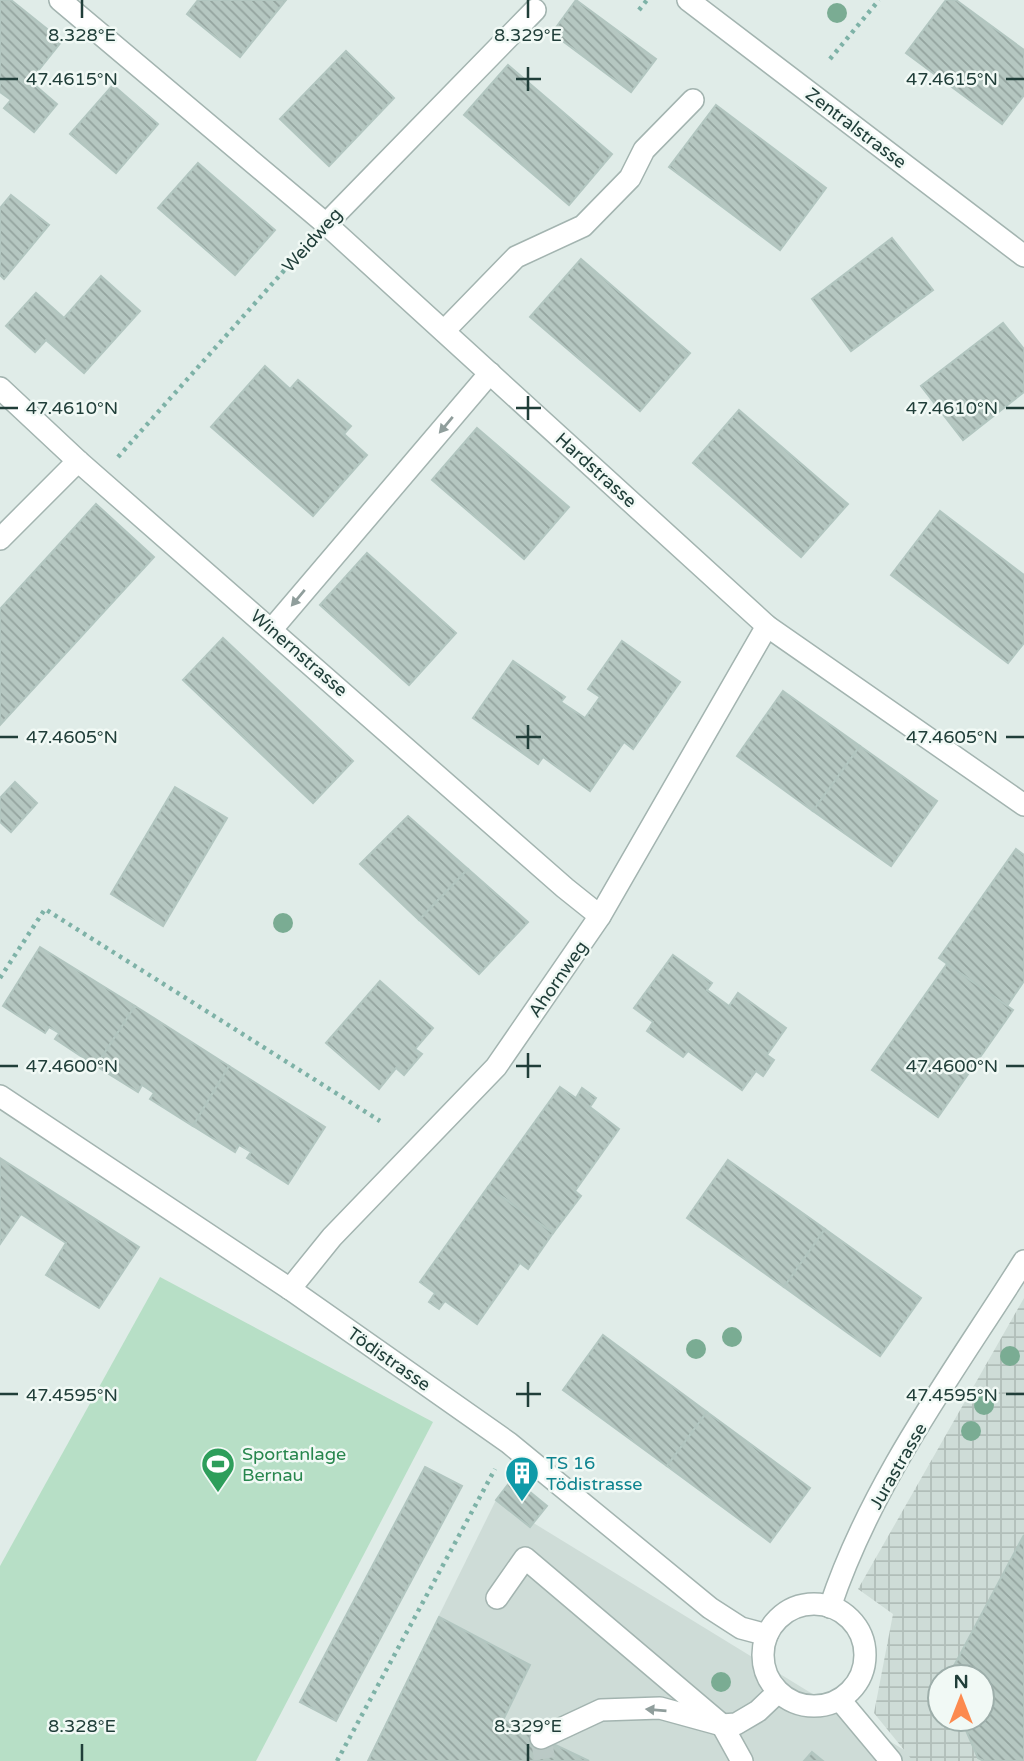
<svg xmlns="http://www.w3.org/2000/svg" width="1024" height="1761" viewBox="0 0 1024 1761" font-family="'Varela Round',sans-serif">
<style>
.built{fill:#cedcd7}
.industrial{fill:url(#industrial-grid);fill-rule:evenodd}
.grass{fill:#b7dfc6}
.building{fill:url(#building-back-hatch);stroke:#b2c6c0;stroke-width:2}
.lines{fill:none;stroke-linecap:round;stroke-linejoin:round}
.minor-tunnel{stroke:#bac9c5;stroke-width:21;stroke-dasharray:21 10;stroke-linecap:butt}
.minor-casing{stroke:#a3b4b0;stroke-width:24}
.path{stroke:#7eb2a7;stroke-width:4.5;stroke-dasharray:3.5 5;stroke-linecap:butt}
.minor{stroke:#fff;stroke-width:21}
.tree{fill:#7aac93}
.oneway{fill:#909e9c}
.ticks{fill:none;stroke:#203e39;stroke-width:2.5}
.labels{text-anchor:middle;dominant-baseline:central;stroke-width:5;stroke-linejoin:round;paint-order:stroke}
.street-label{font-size:18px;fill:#203e39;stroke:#f1f9f5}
.leisure-label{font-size:18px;fill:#27864d;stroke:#f1f9f5;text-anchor:start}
.culture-label{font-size:18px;fill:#0d838f;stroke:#f1f9f5;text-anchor:start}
.ticks-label{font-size:18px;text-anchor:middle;fill:#203e39;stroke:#f1f9f5;stroke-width:5;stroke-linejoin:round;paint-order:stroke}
</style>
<defs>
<pattern id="industrial-grid" width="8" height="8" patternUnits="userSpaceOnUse" patternTransform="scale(1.75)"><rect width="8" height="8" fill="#cedcd7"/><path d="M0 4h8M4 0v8" fill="none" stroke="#b1beb9"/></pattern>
<pattern id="building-back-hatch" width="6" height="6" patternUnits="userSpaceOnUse" patternTransform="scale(1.75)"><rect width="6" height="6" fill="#b5c7c1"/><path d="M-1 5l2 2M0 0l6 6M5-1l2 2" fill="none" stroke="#93a39e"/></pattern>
</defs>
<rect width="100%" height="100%" fill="#e0ece8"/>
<path class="built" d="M 496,1500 L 922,1761 L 367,1761 Z"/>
<path class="industrial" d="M 1024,1298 L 1024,1761 L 913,1761 L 874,1713 L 893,1614 L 858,1589 ZM 940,1677 L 982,1677 L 982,1719 L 940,1719 Z"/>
<path class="grass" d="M 160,1277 L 433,1422 L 256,1761 L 0,1761 L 0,1566 Z"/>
<g class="building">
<path d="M 0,0 L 11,0 L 62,41 L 30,81 L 57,104 L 34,132 L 4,108 L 11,100 L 0,92 Z"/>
<path d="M 198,0 L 286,0 L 240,57 L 187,14 Z"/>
<path d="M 576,0 L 656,59 L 631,92 L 552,33 Z"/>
<path d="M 946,0 L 956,0 L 1024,50 L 1024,95 L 1002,124 L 906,53 Z"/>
<path d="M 346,51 L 394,98 L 329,166 L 280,119 Z"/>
<path d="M 508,65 L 612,154 L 569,205 L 464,115 Z"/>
<path d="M 113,85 L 158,124 L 116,173 L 70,134 Z"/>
<path d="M 716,105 L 826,188 L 780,250 L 669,167 Z"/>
<path d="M 198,163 L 275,230 L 235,275 L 158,208 Z"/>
<path d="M 11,195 L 49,225 L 4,279 L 0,275 L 0,208 Z"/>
<path d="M 892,238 L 933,290 L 851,351 L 812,299 Z"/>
<path d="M 581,259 L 690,353 L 640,411 L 530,317 Z"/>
<path d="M 101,276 L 140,311 L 84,373 L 46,340 L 35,352 L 6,326 L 36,293 L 64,318 Z"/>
<path d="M 1003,323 L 1024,349 L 1024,392 L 963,440 L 921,386 Z"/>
<path d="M 265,366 L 290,389 L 298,380 L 351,426 L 344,434 L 367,455 L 313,516 L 211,427 Z"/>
<path d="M 739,410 L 848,504 L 801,557 L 693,463 Z"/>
<path d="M 477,428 L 569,507 L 524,559 L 432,480 Z"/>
<path d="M 96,504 L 154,557 L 0,725 L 0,609 Z"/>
<path d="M 940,511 L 1024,575 L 1024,643 L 1008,663 L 891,575 Z"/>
<path d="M 367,553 L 456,633 L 409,685 L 320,605 Z"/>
<path d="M 223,638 L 353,761 L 313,803 L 183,680 Z"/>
<path d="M 622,641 L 680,682 L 633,749 L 624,742 L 590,791 L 543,757 L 538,764 L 473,718 L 513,661 L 565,697 L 561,702 L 585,718 L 600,697 L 588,689 Z"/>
<path d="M 783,691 L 860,746 L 813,811 L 737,756 Z"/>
<path d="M 860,746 L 937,801 L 891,866 L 813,811 Z"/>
<path d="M 15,782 L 37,803 L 11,832 L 0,822 L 0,798 Z"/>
<path d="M 175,787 L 227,818 L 163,926 L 111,894 Z"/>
<path d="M 408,816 L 468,869 L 419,920 L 360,864 Z"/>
<path d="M 1016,849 L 1024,855 L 1024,981 L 1007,1006 L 939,958 Z"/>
<path d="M 468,869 L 528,922 L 479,974 L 419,920 Z"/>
<path d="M 40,947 L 135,1006 L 96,1066 L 55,1039 L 59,1033 L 49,1027 L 45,1033 L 3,1006 Z"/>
<path d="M 673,955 L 712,983 L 707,990 L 729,1006 L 738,993 L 786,1028 L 767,1055 L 774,1060 L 763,1076 L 756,1071 L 742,1090 L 688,1051 L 683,1057 L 647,1031 L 653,1022 L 634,1008 Z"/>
<path d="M 947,964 L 1013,1010 L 938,1117 L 872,1070 Z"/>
<path d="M 380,981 L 433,1028 L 415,1049 L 422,1054 L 404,1075 L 396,1068 L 379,1089 L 326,1043 Z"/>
<path d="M 135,1006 L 229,1066 L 193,1126 L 150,1099 L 154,1093 L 142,1085 L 138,1092 L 96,1066 Z"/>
<path d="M 229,1066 L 325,1127 L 288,1184 L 247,1158 L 251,1152 L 239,1145 L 235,1152 L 193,1126 Z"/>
<path d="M 560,1087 L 576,1098 L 582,1088 L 596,1098 L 590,1107 L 619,1129 L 575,1191 L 581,1196 L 553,1233 L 488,1187 Z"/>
<path d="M 0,1158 L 139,1247 L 99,1308 L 46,1275 L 66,1243 L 21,1214 L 0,1244 Z"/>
<path d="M 728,1160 L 825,1229 L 784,1287 L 687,1218 Z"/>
<path d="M 488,1187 L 553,1233 L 528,1269 L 520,1263 L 477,1324 L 445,1301 L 439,1309 L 429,1302 L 435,1293 L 420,1282 Z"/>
<path d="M 825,1229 L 921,1298 L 880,1356 L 784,1287 Z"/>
<path d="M 603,1335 L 707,1412 L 667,1466 L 563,1390 Z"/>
<path d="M 707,1412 L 810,1488 L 770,1542 L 667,1466 Z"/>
<path d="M 425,1467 L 462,1486 L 336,1721 L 300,1702 Z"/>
<path d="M 513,1478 L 547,1506 L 530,1527 L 496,1500 Z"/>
<path d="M 1024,1535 L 1024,1761 L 984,1761 L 978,1758 L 961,1719 L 982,1719 L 982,1677 L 948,1677 Z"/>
<path d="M 439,1617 L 530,1665 L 503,1720 L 589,1761 L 368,1761 Z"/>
<path d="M 812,1752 L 823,1761 L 804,1761 Z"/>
</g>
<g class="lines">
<path class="minor-tunnel" d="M 541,1738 L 545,1761"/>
<g class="minor-casing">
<g id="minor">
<path d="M 60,0 L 326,224 L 767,626 L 1024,805"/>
<path d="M 688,0 L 1024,256"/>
<path d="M 326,224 L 535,10"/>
<path d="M 444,331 L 516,257 L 583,226 L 630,178 L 644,150 L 693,100"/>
<path d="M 0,388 L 78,461 L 565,888 L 600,916"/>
<path d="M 0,539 L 78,461"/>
<path d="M 272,629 L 490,373"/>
<path d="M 0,1096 L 290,1289 L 509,1443 L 710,1608 L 741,1628 L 767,1635"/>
<path d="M 290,1289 L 332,1237 L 496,1067 L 600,916 L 767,626"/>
<path d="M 497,1598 L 525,1558 L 722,1725 L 742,1761"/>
<circle cx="814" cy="1655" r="51"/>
<path d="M 830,1607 C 872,1481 954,1372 1024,1261"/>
<path d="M 840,1700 L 891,1761"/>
<path d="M 541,1738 L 601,1710 L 660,1708 L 722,1725 L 736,1724 L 758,1711 L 778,1692"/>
</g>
</g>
<g class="path">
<path d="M 639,10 L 647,0"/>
<path d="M 830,59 L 879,0"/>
<path d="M 118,457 L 305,247"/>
<path d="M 0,978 L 45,909 L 380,1121"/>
<path d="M 337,1761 L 495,1469"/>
</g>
<use href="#minor" class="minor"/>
</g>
<g class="tree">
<circle cx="837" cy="13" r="10"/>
<circle cx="283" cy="923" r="10"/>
<circle cx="732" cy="1337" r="10"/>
<circle cx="696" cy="1349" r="10"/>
<circle cx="1010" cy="1356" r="10"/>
<circle cx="984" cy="1405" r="10"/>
<circle cx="971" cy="1431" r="10"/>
<circle cx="721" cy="1682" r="10"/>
</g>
<defs><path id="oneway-solid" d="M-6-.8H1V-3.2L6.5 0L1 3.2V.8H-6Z" transform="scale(1.75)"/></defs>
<g class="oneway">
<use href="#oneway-solid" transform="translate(446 425) rotate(130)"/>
<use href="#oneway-solid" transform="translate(298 598) rotate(130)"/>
<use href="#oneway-solid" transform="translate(656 1710) rotate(-175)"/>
</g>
<path class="ticks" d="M 82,0 L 82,18M 528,0 L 528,18M 528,67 L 528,91M 0,79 L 18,79M 516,79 L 541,79M 1006,79 L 1024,79M 528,396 L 528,420M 0,408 L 18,408M 516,408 L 541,408M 1006,408 L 1024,408M 528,725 L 528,749M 0,737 L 18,737M 516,737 L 541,737M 1006,737 L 1024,737M 528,1053 L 528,1078M 0,1066 L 18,1066M 516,1066 L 541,1066M 1006,1066 L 1024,1066M 528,1382 L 528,1407M 0,1394 L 18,1394M 516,1394 L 541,1394M 1006,1394 L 1024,1394M 82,1744 L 82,1761M 528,1744 L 528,1761"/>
<defs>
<g id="stadium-pin" transform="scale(1.75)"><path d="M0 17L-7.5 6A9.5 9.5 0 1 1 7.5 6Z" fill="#2e9e5b" stroke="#f1f9f5"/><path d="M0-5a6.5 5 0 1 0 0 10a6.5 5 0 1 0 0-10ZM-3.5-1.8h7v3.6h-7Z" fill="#fff"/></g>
<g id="building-pin" transform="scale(1.75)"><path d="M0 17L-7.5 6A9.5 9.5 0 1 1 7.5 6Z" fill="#0f9aa8" stroke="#f1f9f5"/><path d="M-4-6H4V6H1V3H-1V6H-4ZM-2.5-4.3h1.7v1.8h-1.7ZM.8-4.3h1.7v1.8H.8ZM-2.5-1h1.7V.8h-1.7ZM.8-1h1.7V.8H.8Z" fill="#fff"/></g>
</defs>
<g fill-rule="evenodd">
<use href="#stadium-pin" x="218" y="1464"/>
<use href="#building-pin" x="522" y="1473"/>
</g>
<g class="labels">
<g class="street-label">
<text transform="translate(856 128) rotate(37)">Zentralstrasse</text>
<text transform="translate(312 240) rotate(-48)">Weidweg</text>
<text transform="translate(596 470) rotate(42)">Hardstrasse</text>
<text transform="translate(299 653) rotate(41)">Winernstrasse</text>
<text transform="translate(558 979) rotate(-55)">Ahornweg</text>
<text transform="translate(389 1359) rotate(35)">Tödistrasse</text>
<text transform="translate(898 1466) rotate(-60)">Jurastrasse</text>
</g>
<g class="leisure-label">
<text x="242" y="1454">Sportanlage<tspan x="242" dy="21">Bernau</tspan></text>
</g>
<g class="culture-label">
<text x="546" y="1463">TS 16<tspan x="546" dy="21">Tödistrasse</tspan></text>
</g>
</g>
<g class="ticks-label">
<text x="82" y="41">8.328°E</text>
<text x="528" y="41">8.329°E</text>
<text x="72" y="85">47.4615°N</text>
<text x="952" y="85">47.4615°N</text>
<text x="72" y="414">47.4610°N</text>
<text x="952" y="414">47.4610°N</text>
<text x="72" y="743">47.4605°N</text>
<text x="952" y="743">47.4605°N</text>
<text x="72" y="1072">47.4600°N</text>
<text x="952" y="1072">47.4600°N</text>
<text x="72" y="1401">47.4595°N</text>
<text x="952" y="1401">47.4595°N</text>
<text x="82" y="1732">8.328°E</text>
<text x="528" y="1732">8.329°E</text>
</g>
<g transform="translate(961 1698)"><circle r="33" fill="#f1f9f5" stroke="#9daeaa" stroke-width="2"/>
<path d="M0-5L12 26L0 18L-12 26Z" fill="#fc8a4f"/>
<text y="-10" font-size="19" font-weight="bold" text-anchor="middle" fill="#203e39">N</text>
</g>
</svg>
